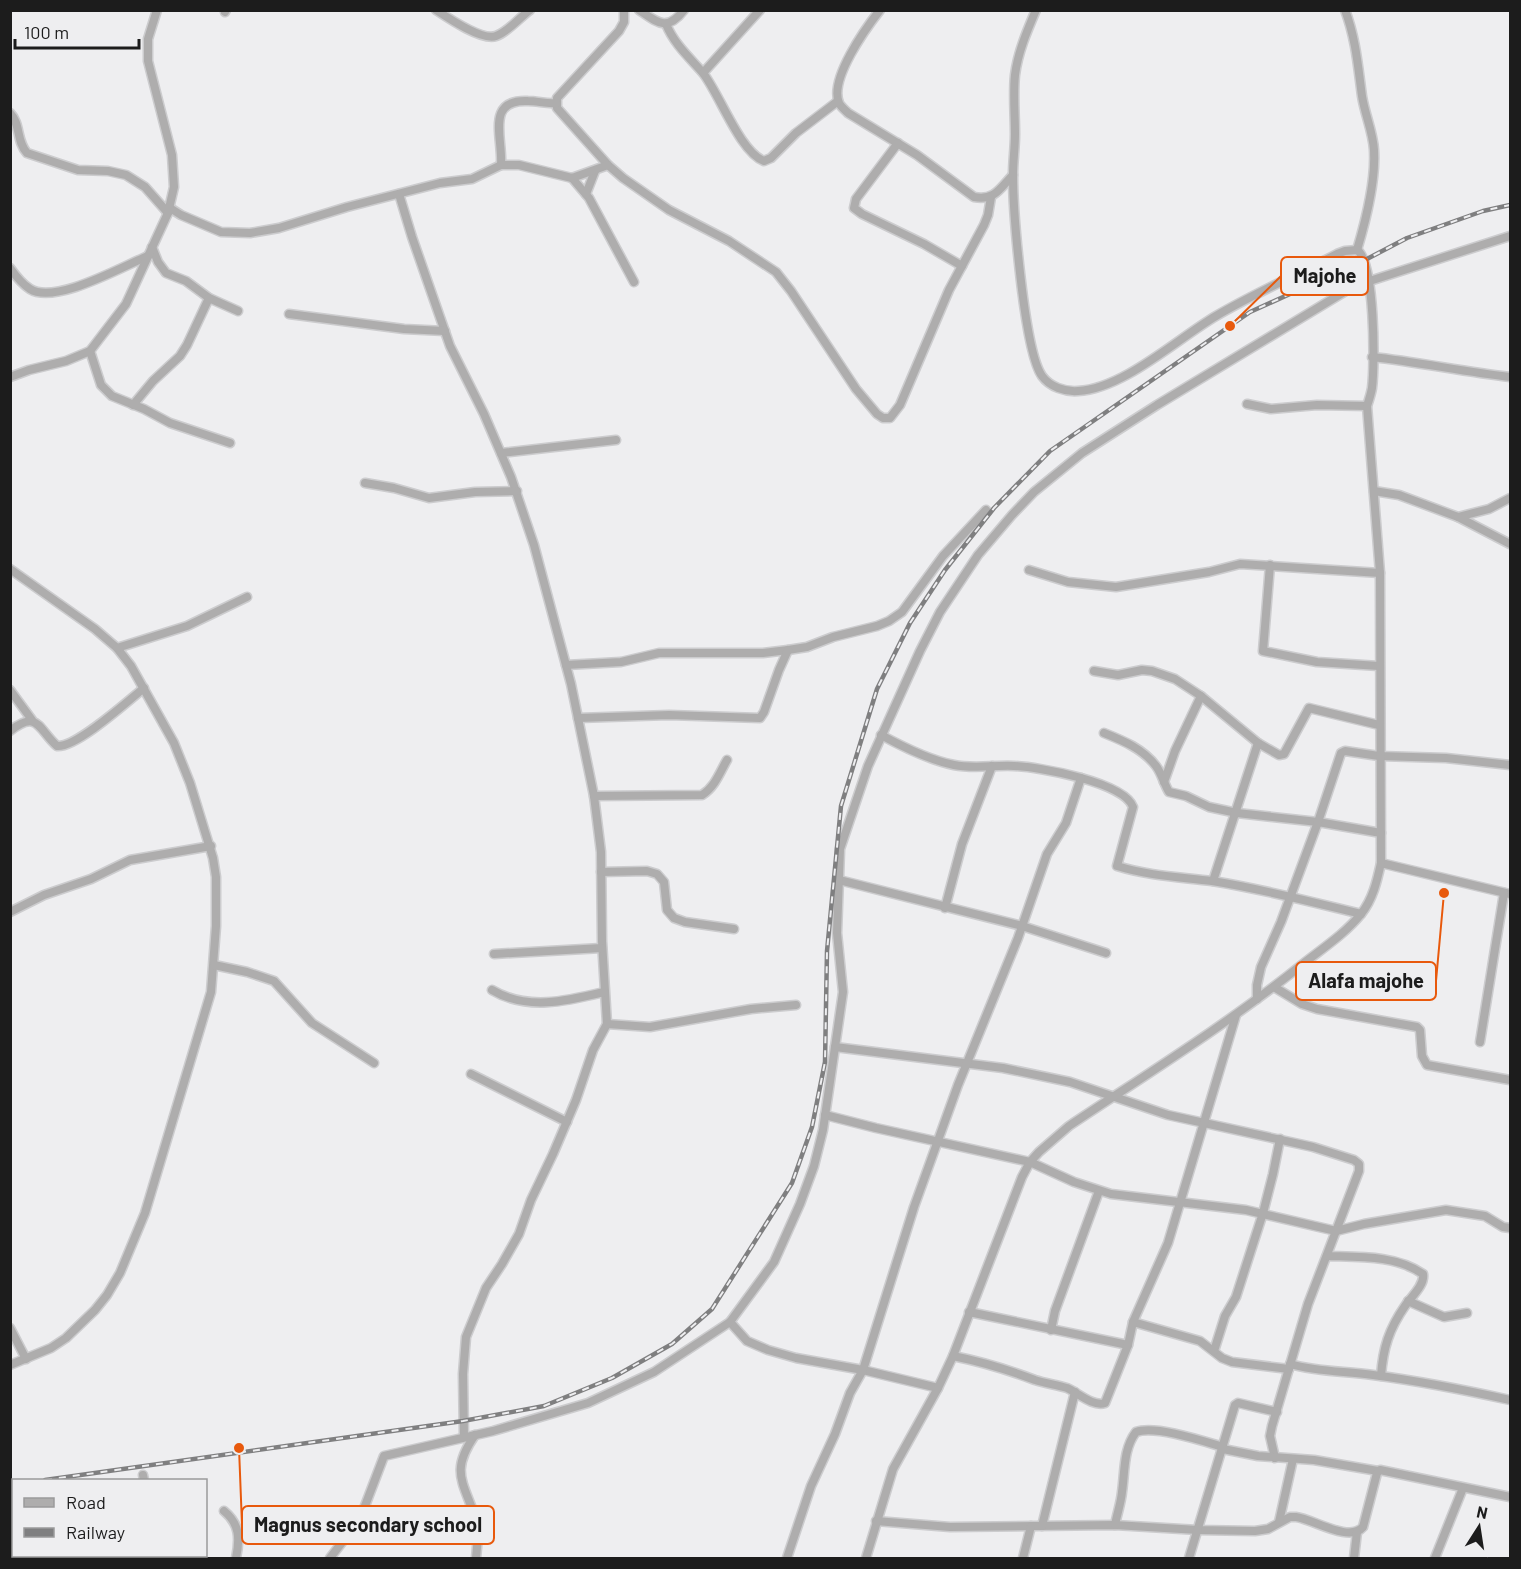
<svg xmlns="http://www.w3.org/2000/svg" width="1521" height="1569" viewBox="0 0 1521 1569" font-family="Barlow,sans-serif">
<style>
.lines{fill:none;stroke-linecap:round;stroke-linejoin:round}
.minor-casing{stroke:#ccccce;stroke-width:11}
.minor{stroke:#aeadad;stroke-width:8}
.rail-casing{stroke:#7f7f80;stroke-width:4.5}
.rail{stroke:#eeeef0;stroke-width:2;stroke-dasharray:7;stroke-linecap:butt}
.leader{fill:none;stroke:#e8590c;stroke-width:2}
.callout-dot{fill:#e8590c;stroke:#eeeef0;stroke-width:2}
.callout{fill:#eeeef0;stroke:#e8590c;stroke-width:2}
.callout-label{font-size:20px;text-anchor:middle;font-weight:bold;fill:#1c1c1c}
</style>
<rect width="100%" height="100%" fill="#eeeef0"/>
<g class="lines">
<g class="minor-casing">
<g id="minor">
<path d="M 436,10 C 448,18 482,41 496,36 C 508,32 519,18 530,10"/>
<path d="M 624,10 L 624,22 L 619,31 L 557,98 L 557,108 L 608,165 L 623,178 L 669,210 L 729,241 L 776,272 L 791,291 L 856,389 L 877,414 L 883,418 L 890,418 L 900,405 L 949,290 L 984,225 L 988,215 L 991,197"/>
<path d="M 639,10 C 658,23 667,32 684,10"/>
<path d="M 880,10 C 866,28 829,79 839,103 C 841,107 845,110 848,113 L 917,155 L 974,197 C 995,201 1000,188 1013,175"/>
<path d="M 1345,10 C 1356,39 1358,67 1362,96 C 1365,115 1373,132 1374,150 C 1376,182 1366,220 1357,250"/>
<path d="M 225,12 L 226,10"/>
<path d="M 666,24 C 674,44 690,58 703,73 C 720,95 740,152 764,161 L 771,158 L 796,133 L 838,101"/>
<path d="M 703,73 L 760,10"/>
<path d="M 10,113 C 21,124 16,141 27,153 L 78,170 L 108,171 L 126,175 L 145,187 L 168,213"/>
<path d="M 898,143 L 856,199 L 854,208 L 862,214 L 924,244 L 962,266"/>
<path d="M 501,165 C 503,138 485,99 528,101 C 538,101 546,104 556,103"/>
<path d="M 572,178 L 589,198 L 634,282"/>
<path d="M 399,194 L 412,237 L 450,346 L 484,414 L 511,477 L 534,545 L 571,684 L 594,796 L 601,852 L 602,941 L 607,1024 L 593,1050 L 576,1100 L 553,1154 L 531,1200 L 519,1234 L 502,1264 L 486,1288 L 466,1337 L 463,1374 L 464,1437"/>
<path d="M 586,194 L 595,171"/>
<path d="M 170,208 L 181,215 L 221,232 L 250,233 L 279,228 L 347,207 L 440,183 L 472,179 L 501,165 L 519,165 L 572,178 L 608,165"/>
<path d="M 152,247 L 158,262 L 166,273 L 186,281 L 209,298 L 238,311"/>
<path d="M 10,268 C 15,275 22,284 30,289 C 55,305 123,266 148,256"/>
<path d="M 289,314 L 404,329 L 445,331"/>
<path d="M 90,351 L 101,385 L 112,396 L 144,409 L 170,423 L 230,443"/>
<path d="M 1372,357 C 1419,362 1464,372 1510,377"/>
<path d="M 10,377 L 29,370 L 66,361 L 90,351 L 126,304 L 168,213 L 174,187 L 172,155 L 148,61 L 148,39 L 157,10"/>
<path d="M 1247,404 L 1271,409 L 1317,405 L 1367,406"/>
<path d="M 133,405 L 153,381 L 180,356 L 187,345 L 209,298"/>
<path d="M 501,453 L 616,440"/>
<path d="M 365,483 L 394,488 L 429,498 L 475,492 L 517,491"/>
<path d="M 1374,491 L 1399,495 L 1458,517 L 1489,509 L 1510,498"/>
<path d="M 1458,517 L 1510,544"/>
<path d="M 1270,565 L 1263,651 L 1317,662 L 1379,666"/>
<path d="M 10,569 L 95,629 L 117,648 L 131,666 L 174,743 L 190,783 L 213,858 L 216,877 L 216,926 L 211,992 L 145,1213 L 120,1273 L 107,1295 L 95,1310 L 66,1338 L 51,1348 L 10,1365"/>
<path d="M 1029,570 L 1068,582 L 1116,587 L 1209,572 L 1240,564 L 1380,573"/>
<path d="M 117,648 L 187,626 L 247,597"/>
<path d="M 566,665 L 621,662 L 659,653 L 763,653 L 788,650 L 807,647 L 833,637 L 877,626 L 889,621 L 902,612 L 943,556 L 986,510"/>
<path d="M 1094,671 L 1118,675 L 1142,670 L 1152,671 L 1175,679 L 1201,696 L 1258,743 L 1279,755 L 1284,754 L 1309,708 L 1379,725"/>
<path d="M 10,690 L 32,720"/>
<path d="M 578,718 L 669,715 L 760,718 L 764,712 L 779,670 L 788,650"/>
<path d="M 10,731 C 38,709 38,729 57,746 C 76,748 128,701 144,688"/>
<path d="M 1104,733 C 1124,741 1143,749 1156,766 C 1162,774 1164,784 1169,792 L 1186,796 L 1209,807 L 1237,813 L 1318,822 L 1381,833"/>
<path d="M 881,735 C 903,747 929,760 954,765 C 973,769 994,765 1014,766 C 1039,767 1124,782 1133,807 L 1117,866 C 1149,876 1180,877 1212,881 C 1263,889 1312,902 1361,914"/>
<path d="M 1164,782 L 1175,751 L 1201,696"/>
<path d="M 594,796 L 702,795 C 715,787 720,772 727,760"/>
<path d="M 1381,863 L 1510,894"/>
<path d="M 601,872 L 647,871 L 657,874 L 664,882 L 667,910 L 674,918 L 685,922 L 734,929"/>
<path d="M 839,880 L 1022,926 L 1106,953"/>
<path d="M 1213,881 L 1258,743"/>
<path d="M 945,908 L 962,844 L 992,766"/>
<path d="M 10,912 L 44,895 L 91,879 L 130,860 L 211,846"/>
<path d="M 494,954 L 602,948"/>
<path d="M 214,965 L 247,972 L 274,981 L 312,1023 L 374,1063"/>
<path d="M 1274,987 L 1302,1004 L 1317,1009 L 1417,1027 L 1420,1030 L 1422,1056 L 1427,1065 L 1510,1080"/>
<path d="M 492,990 C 527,1011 567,1001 604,992"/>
<path d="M 1257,999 L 1257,985 L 1261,967 L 1281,922 L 1318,822 L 1341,753 L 1345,751 L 1379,756 L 1446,758 L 1510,765"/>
<path d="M 607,1024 L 650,1027 L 751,1009 L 796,1005"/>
<path d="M 1480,1042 L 1504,893"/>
<path d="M 835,1047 L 1003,1068 L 1070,1082 L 1168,1115 L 1313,1147 L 1354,1160 L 1359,1164 L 1359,1171 L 1308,1304 L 1272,1426 L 1270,1436 L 1275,1458"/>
<path d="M 471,1074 L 567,1122"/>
<path d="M 825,1115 L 876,1128 L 1030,1162 L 1074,1182 L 1111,1194 L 1246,1210 L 1336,1231 L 1364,1224 L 1446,1210 L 1485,1216 L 1503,1227 L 1510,1228"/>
<path d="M 1327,1256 C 1358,1257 1396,1255 1423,1274 C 1425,1285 1411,1297 1405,1306 C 1389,1329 1383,1348 1381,1376"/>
<path d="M 1408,1301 L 1444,1317 L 1467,1313"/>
<path d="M 969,1312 L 1128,1345"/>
<path d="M 730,1322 L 747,1341 L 768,1350 L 796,1358 L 863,1370 L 938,1388"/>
<path d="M 1133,1322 L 1200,1341 L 1222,1358 L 1232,1362 L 1289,1369"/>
<path d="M 10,1328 L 26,1359"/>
<path d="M 1051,1330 L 1055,1311 L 1099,1191"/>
<path d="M 1214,1351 L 1225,1316 L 1236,1297 L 1263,1213 L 1273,1174 L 1280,1139"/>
<path d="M 953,1356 C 983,1362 1006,1369 1035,1380 C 1045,1383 1056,1385 1067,1388 C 1078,1393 1093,1407 1105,1403 L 1128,1345 L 1133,1322 L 1168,1243 L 1236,1015"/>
<path d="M 1290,1364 C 1318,1372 1344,1371 1373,1375 C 1419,1381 1465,1390 1510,1400"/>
<path d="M 475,1435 C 450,1471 463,1481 475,1517 C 480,1529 477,1546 476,1558"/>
<path d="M 1223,1449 L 1258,1456 L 1314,1460 L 1378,1471"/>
<path d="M 143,1475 L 144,1480"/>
<path d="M 224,1511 C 240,1524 240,1539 236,1558"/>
<path d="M 876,1521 L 950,1527 L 1115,1525 L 1198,1530 L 1255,1531 L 1268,1529 L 1290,1517 L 1296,1517 C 1313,1519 1349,1543 1363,1527 L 1377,1473 L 1380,1470 L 1510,1497"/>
<path d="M 1279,1522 L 1293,1459"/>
<path d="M 1115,1525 C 1117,1514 1121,1503 1122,1492 C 1125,1472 1123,1449 1136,1432 C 1155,1425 1203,1441 1223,1447"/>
<path d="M 1042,1526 L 1075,1392"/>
<path d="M 140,1556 L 141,1558"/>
<path d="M 330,1558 L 360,1519 L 384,1456 L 493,1431 L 588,1403 L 654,1372 L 730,1322 L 774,1262 L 800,1204 L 814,1166 L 823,1130 L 843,992 L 837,933 L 840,849 L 868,766 L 920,651 L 940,612 L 978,555 L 1012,515 L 1034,492 L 1082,453 L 1157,405 L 1354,286 L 1510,236"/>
<path d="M 787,1558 L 811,1486 L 835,1434 L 850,1393 L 863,1370 L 914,1207 L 958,1085 L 1018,938 L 1047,854 L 1066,823 L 1081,778"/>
<path d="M 866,1558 L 893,1469 L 938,1388 L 953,1356 L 1022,1177 L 1030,1162 L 1039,1152 L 1069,1126 C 1147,1074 1226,1025 1299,967 C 1320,950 1344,935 1361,914 C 1373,899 1377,881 1381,863 L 1380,573 L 1367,406 C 1369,400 1371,394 1372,388 C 1375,365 1375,261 1357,250 L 1345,251 L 1337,254 C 1297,275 1255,293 1216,316 C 1177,339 1123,389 1078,391 C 1065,392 1050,387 1042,376 C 1024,351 1013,210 1013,175 C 1013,161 1015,148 1015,134 C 1015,115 1013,94 1015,75 C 1018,52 1027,31 1036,10"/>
<path d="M 1023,1558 L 1031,1526"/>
<path d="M 1189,1558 L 1235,1405 L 1238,1403 L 1277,1412"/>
<path d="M 1354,1558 L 1357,1532"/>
<path d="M 1435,1558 L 1463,1488"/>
</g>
</g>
<use href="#minor" class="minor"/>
<g class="rail-casing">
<g id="rail">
<path d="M 45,1480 L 463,1421 L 544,1406 L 612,1378 L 672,1344 L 712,1309 L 792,1183 L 812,1127 L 825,1062 L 827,951 L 841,806 L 877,689 L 910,623 L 945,570 L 994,508 L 1050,451 L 1250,312 L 1365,260 L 1407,238 L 1483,211 L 1510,205"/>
<path d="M 10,1485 L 14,1485"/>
</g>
</g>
<use href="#rail" class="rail"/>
</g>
<path class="leader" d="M1230 326L1281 276M1444 893L1436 981M239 1448L242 1525"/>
<g class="callout-dot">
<circle cx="1230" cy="326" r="6"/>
<circle cx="1444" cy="893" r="6"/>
<circle cx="239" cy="1448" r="6"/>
</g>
<g class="callout">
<rect x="1281" y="257" width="87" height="38" rx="6"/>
<rect x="1296" y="962" width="140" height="38" rx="6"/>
<rect x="242" y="1506" width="252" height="38" rx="6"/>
</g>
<g class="callout-label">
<text x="1325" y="283">Majohe</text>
<text x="1366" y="988">Alafa majohe</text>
<text x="368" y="1532">Magnus secondary school</text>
</g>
<rect width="1521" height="1569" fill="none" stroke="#1c1c1c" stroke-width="24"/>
<rect x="12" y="1479" width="195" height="78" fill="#eeeef0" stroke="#9a9a9b" stroke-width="1.5"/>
<rect x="24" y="1498" width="30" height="9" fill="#aeadad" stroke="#9a9a9b" stroke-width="1.5"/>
<text x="66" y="1509" font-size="18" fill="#1c1c1c">Road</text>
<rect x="24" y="1528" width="30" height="9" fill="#7f7f80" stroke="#9a9a9b" stroke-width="1.5"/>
<text x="66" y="1539" font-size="18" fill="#1c1c1c">Railway</text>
<g transform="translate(1479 1527) rotate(12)" stroke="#eeeef0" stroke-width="4.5" paint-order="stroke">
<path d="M0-4.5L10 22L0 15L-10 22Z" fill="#1c1c1c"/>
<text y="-9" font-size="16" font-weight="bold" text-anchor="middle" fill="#1c1c1c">N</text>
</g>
<path d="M15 39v9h124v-9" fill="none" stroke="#1c1c1c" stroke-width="3"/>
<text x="24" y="39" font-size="18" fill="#1c1c1c" stroke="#eeeef0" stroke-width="4.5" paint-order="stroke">100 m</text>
</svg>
